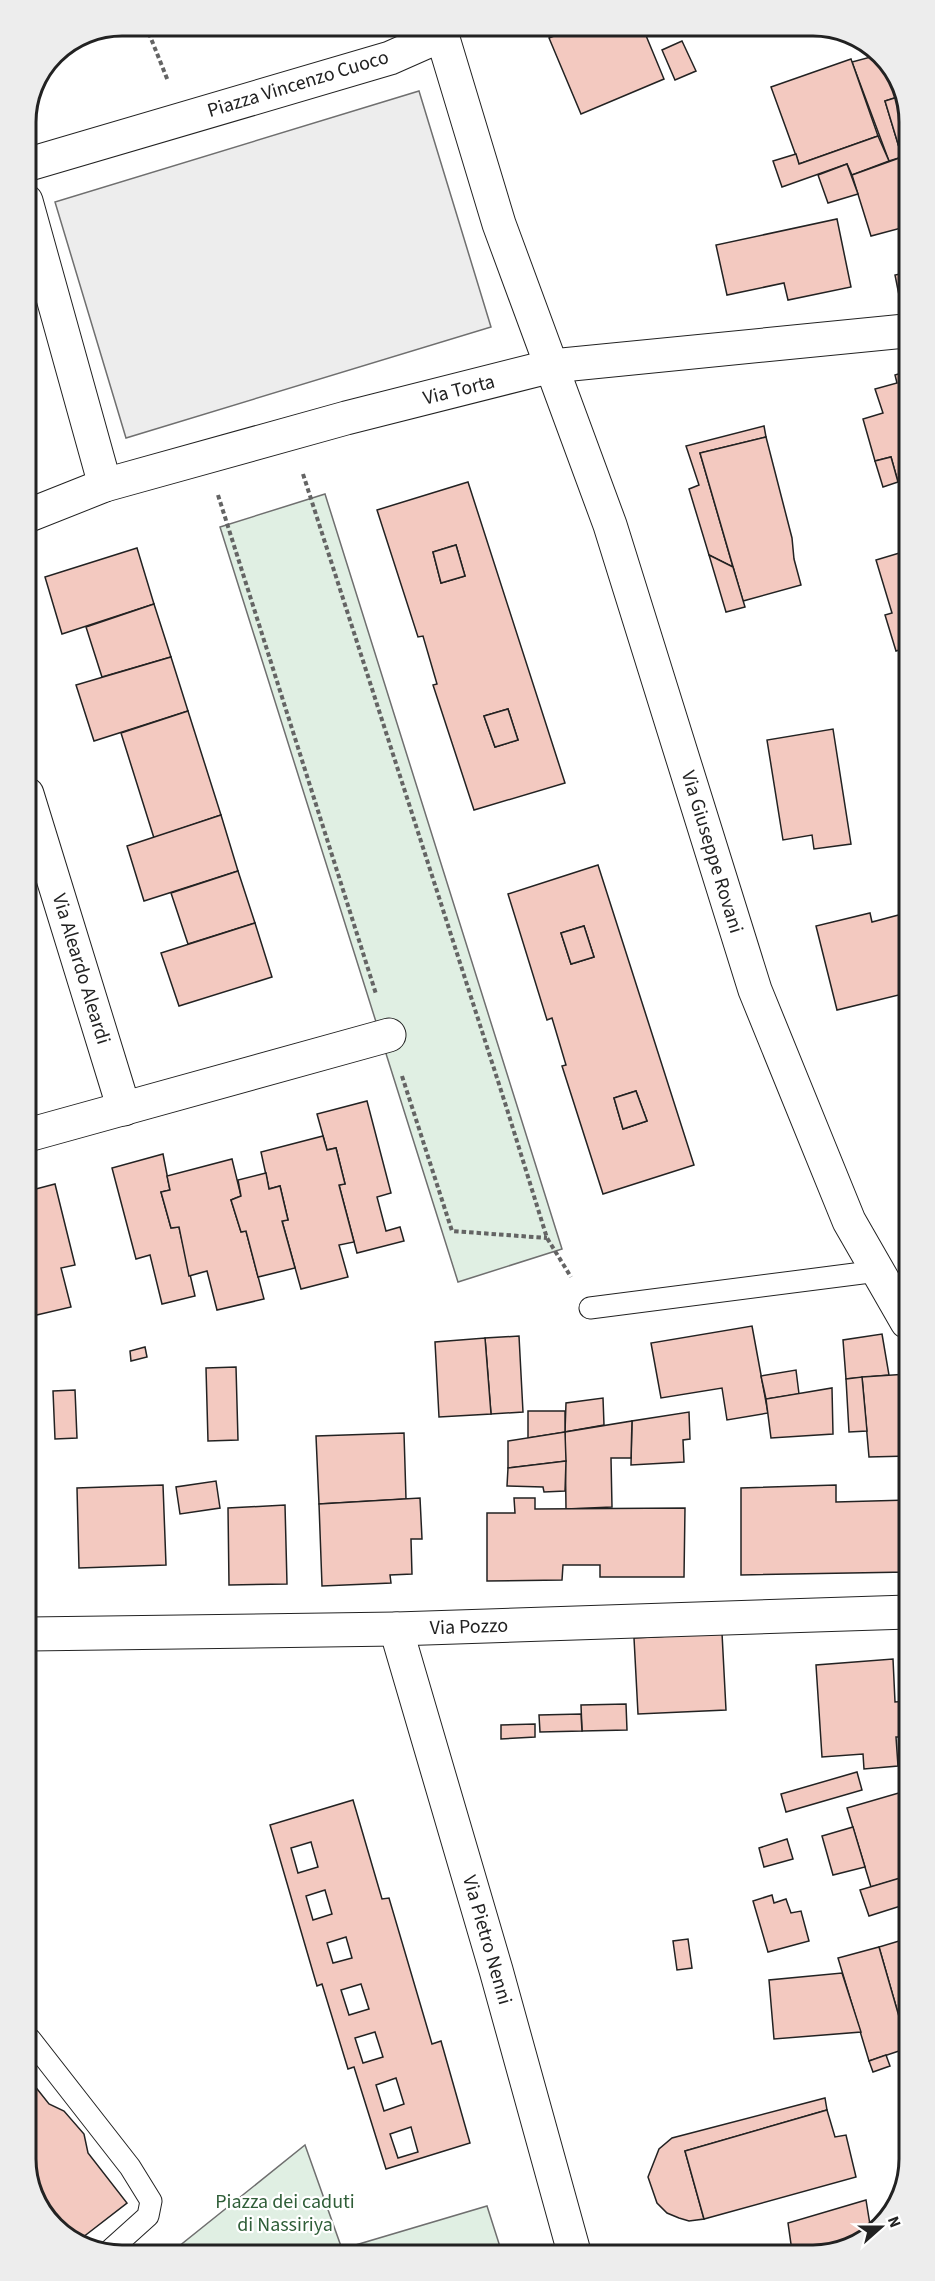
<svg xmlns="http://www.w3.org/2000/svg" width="935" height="2281" viewBox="0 0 935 2281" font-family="'Source Sans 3',sans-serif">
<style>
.green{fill:#e0efe3;stroke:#6f6f6f;stroke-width:1.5}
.parking{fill:#ededed;stroke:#6f6f6f;stroke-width:1.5}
.building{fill:#f3c9c0;stroke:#222;stroke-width:1.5;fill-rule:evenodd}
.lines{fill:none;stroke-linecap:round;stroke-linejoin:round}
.service-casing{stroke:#222;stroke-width:23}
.minor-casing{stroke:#222;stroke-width:35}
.path{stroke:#646464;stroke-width:4;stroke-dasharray:4.5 3;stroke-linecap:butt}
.service{stroke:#fff;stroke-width:21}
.minor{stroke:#fff;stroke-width:33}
.labels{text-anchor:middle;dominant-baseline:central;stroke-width:4.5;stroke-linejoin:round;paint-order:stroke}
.street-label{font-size:20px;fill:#222;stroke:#fff}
.park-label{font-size:20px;fill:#2f5e38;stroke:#fff}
.rim{fill:none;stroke:#222;stroke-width:3}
</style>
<rect width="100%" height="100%" fill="#fff"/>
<g class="green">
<path d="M 325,494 L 562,1249 L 458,1282 L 220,527 Z"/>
<path d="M 305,2145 L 342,2249 L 487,2206 L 502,2253 L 168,2255 Z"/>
</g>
<path class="parking" d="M 419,91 L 491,327 L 126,438 L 55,202 Z"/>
<g class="building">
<path d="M 579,26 L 642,26 L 664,79 L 581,114 L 549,38 Z"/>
<path d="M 682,41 L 696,71 L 675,80 L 662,50 Z"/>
<path d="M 878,55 L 904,92 L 904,95 L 885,101 L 902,157 L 889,161 L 852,62 Z"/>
<path d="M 851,59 L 878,136 L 799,164 L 771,87 Z"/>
<path d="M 904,95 L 905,167 L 885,101 Z"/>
<path d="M 878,136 L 889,161 L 852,175 L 847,164 L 782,187 L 773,161 L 796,154 L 799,164 Z"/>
<path d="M 902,157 L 905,167 L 905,227 L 871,236 L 852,175 Z"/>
<path d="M 847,164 L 858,194 L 828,203 L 818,175 Z"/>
<path d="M 837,219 L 851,287 L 788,300 L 784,283 L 727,295 L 716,245 Z"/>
<path d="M 905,273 L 905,299 L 900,300 L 895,275 Z"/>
<path d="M 905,372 L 905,480 L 898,482 L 891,457 L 875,461 L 863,419 L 883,413 L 875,389 L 897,383 L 895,375 Z"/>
<path d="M 764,426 L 766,437 L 700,453 L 733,567 L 709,555 L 689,489 L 699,485 L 686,446 Z"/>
<path d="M 766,437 L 792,538 L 794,559 L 801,585 L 743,601 L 700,453 Z"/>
<path d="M 891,457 L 898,482 L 883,487 L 875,461 Z"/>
<path d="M 468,482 L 565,783 L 474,810 L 433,685 L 437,684 L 423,636 L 418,637 L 377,510 ZM 456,545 L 465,576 L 441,583 L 433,552 ZM 508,709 L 518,740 L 495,747 L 484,716 Z"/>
<path d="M 456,545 L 465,576 L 441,583 L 433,552 Z"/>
<path d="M 137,548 L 154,604 L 62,634 L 45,577 Z"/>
<path d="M 906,551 L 906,648 L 896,651 L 885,615 L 892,613 L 876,560 Z"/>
<path d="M 709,555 L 733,567 L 745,607 L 726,612 Z"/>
<path d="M 154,604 L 171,657 L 102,677 L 86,627 Z"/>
<path d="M 171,657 L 188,711 L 94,741 L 76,685 Z"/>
<path d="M 508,709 L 518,740 L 495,747 L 484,716 Z"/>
<path d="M 188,711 L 221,815 L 154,838 L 121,733 Z"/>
<path d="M 833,729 L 851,844 L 814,849 L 812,835 L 783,840 L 767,740 Z"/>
<path d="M 221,815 L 238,871 L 144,901 L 127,846 Z"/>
<path d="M 598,865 L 694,1165 L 603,1194 L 562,1066 L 566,1065 L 552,1018 L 547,1020 L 508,894 ZM 584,926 L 594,957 L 571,964 L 561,933 ZM 636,1091 L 647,1121 L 623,1129 L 614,1098 Z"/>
<path d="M 238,871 L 255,923 L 188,944 L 171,893 Z"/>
<path d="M 870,913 L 872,922 L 906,913 L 907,993 L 837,1010 L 816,926 Z"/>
<path d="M 255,923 L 272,977 L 179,1006 L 161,953 Z"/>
<path d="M 584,926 L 594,957 L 571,964 L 561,933 Z"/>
<path d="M 636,1091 L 647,1121 L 623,1129 L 614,1098 Z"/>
<path d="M 367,1101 L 391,1193 L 377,1197 L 386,1231 L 400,1227 L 404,1241 L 357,1253 L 339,1185 L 345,1184 L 336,1148 L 327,1150 L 317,1114 Z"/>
<path d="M 323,1136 L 327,1150 L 336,1148 L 345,1184 L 339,1185 L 354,1242 L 339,1245 L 348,1277 L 301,1289 L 282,1221 L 288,1220 L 280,1186 L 269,1189 L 261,1152 Z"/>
<path d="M 163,1154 L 170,1190 L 161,1192 L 171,1228 L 179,1227 L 195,1296 L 162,1304 L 150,1255 L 136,1259 L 112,1168 Z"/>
<path d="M 232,1159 L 241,1196 L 231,1200 L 241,1232 L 246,1231 L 264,1299 L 217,1310 L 207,1271 L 189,1276 L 179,1227 L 171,1228 L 161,1192 L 170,1190 L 167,1176 Z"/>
<path d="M 266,1173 L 269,1189 L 280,1186 L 288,1220 L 282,1221 L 295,1268 L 258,1277 L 246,1231 L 241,1232 L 231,1200 L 241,1196 L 238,1180 Z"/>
<path d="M 55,1184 L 75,1265 L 61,1268 L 71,1307 L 28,1317 L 28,1191 Z"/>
<path d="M 752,1326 L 768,1413 L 727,1420 L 722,1388 L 661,1398 L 651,1343 Z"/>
<path d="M 882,1334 L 889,1375 L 846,1379 L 843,1340 Z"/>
<path d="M 519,1336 L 523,1412 L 491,1414 L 485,1338 Z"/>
<path d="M 485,1338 L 491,1414 L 439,1417 L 435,1342 Z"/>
<path d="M 145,1347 L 147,1357 L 131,1361 L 130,1351 Z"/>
<path d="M 236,1367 L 238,1440 L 208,1441 L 206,1368 Z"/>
<path d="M 796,1370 L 799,1394 L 766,1399 L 761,1376 Z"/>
<path d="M 908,1374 L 908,1456 L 869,1457 L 862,1377 Z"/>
<path d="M 862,1377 L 867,1431 L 849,1432 L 846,1379 Z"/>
<path d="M 832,1388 L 833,1434 L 771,1438 L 766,1399 Z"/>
<path d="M 75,1390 L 77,1438 L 55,1439 L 53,1391 Z"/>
<path d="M 603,1398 L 604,1425 L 565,1432 L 566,1403 Z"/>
<path d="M 528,1411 L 565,1411 L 565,1432 L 528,1438 Z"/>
<path d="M 689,1412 L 690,1439 L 683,1440 L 684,1462 L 631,1465 L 632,1421 Z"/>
<path d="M 632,1421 L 631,1458 L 611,1458 L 612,1507 L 566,1509 L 565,1432 Z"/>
<path d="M 565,1432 L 566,1461 L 508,1468 L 508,1441 Z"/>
<path d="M 404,1433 L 406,1499 L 319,1504 L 316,1436 Z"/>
<path d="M 566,1461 L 565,1491 L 544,1492 L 543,1487 L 507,1486 L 508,1468 Z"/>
<path d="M 216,1481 L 220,1508 L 180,1514 L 176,1487 Z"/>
<path d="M 163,1485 L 166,1565 L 79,1568 L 77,1488 Z"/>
<path d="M 836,1485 L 836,1502 L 908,1500 L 908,1572 L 741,1575 L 741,1488 Z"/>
<path d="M 32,1488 L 36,1569 L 29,1570 L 29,1489 Z"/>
<path d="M 420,1498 L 422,1539 L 411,1539 L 412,1574 L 390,1575 L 391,1583 L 322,1586 L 319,1504 Z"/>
<path d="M 514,1498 L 535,1498 L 535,1509 L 685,1508 L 684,1577 L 600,1577 L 600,1565 L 563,1565 L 562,1580 L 487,1581 L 487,1513 L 515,1513 Z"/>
<path d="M 285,1505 L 287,1584 L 229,1585 L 228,1508 Z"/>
<path d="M 722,1633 L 726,1710 L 638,1714 L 634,1638 Z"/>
<path d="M 893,1659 L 895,1702 L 908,1701 L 908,1737 L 896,1737 L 898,1766 L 864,1769 L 863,1754 L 822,1757 L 816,1665 Z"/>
<path d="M 626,1704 L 627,1730 L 582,1731 L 581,1705 Z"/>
<path d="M 581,1714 L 582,1731 L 540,1732 L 539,1715 Z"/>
<path d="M 535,1724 L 535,1737 L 501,1739 L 501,1725 Z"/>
<path d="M 857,1772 L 862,1790 L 786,1812 L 781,1794 Z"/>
<path d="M 909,1790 L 909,1876 L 871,1887 L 847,1808 Z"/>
<path d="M 353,1800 L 382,1899 L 389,1898 L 432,2044 L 441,2041 L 470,2143 L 386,2169 L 354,2067 L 348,2069 L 322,1984 L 317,1986 L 270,1825 ZM 311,1842 L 318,1867 L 298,1873 L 291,1848 ZM 325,1890 L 332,1914 L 313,1920 L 306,1896 ZM 346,1937 L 352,1958 L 333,1963 L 327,1943 ZM 361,1984 L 369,2009 L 349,2015 L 341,1990 ZM 375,2032 L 383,2057 L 363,2063 L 355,2038 ZM 396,2078 L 404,2104 L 384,2111 L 376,2085 ZM 411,2127 L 418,2152 L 398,2158 L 390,2134 Z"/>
<path d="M 853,1827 L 865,1867 L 833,1875 L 822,1836 Z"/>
<path d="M 787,1839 L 793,1859 L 764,1867 L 759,1848 Z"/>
<path d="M 900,1878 L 907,1904 L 869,1916 L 860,1890 Z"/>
<path d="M 772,1895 L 774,1903 L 786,1899 L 791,1913 L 801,1911 L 809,1941 L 768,1952 L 753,1901 Z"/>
<path d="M 909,1938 L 909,2048 L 908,2048 L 879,1947 Z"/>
<path d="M 688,1939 L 692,1968 L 677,1970 L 673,1941 Z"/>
<path d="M 879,1947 L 908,2048 L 869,2061 L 838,1958 Z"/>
<path d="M 842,1973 L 861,2032 L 774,2039 L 769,1980 Z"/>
<path d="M 886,2055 L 890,2066 L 873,2072 L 869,2061 Z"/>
<path d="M 30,2080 L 49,2104 L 64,2111 L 84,2134 L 88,2153 L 127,2203 L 78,2241 L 64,2236 L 31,2189 Z"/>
<path d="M 825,2098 L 827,2110 L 685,2151 L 704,2219 L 689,2221 L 679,2218 L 667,2213 L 657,2203 L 648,2177 L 659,2149 L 672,2138 Z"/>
<path d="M 827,2110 L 835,2137 L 846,2135 L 856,2177 L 704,2219 L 685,2151 Z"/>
<path d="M 866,2200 L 871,2231 L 843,2250 L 792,2251 L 788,2223 Z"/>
</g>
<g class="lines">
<g class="service-casing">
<g id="service">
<path d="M 590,1308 L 878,1271"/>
<path d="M 30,2039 L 130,2167 L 151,2201 L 148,2216 L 108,2252"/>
</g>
</g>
<g class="minor-casing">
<g id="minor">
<path d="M 26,165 L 390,58 L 442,35 L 499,224 L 610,525 L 755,990 L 849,1221 L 907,1322"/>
<path d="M 26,201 L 105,485"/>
<path d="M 27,516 L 105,485 L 346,418 L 552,366 L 905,331"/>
<path d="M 27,794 L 124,1109"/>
<path d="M 28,1135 L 389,1035"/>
<path d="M 396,1629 L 496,1970 L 574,2252"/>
<path d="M 29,1634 L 396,1629 L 908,1612"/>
</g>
</g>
<g class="path">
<path d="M 146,26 L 168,81"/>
<path d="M 303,474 L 506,1106 L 547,1238 L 571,1277"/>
<path d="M 218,495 L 376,994"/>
<path d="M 402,1076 L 452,1231 L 547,1238"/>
</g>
<use href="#service" class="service"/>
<use href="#minor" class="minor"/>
</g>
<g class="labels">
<g class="street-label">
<text transform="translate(298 84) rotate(-17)">Piazza Vincenzo Cuoco</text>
<text transform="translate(459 390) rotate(-14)">Via Torta</text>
<text transform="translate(712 852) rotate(73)">Via Giuseppe Rovani</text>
<text transform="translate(81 969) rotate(73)">Via Aleardo Aleardi</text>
<text transform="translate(469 1627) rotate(-2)">Via Pozzo</text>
<text transform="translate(487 1940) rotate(74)">Via Pietro Nenni</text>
</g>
<g class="park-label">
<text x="285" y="2202">Piazza dei caduti<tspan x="285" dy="23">di Nassiriya</tspan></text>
</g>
</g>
<path d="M0 0H935V2281H0ZM122 36H813A86 86 0 0 1 899 122V2159A86 86 0 0 1 813 2245H122A86 86 0 0 1 36 2159V122A86 86 0 0 1 122 36Z" fill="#ededed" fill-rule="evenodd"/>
<path class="rim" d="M122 36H813A86 86 0 0 1 899 122V2159A86 86 0 0 1 813 2245H122A86 86 0 0 1 36 2159V122A86 86 0 0 1 122 36Z"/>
<g transform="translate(881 2227) rotate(69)" stroke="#ffffff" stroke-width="4.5" paint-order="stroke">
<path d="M0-4.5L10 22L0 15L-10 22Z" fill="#222222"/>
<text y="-9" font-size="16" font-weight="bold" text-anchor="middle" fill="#222222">N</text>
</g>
</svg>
